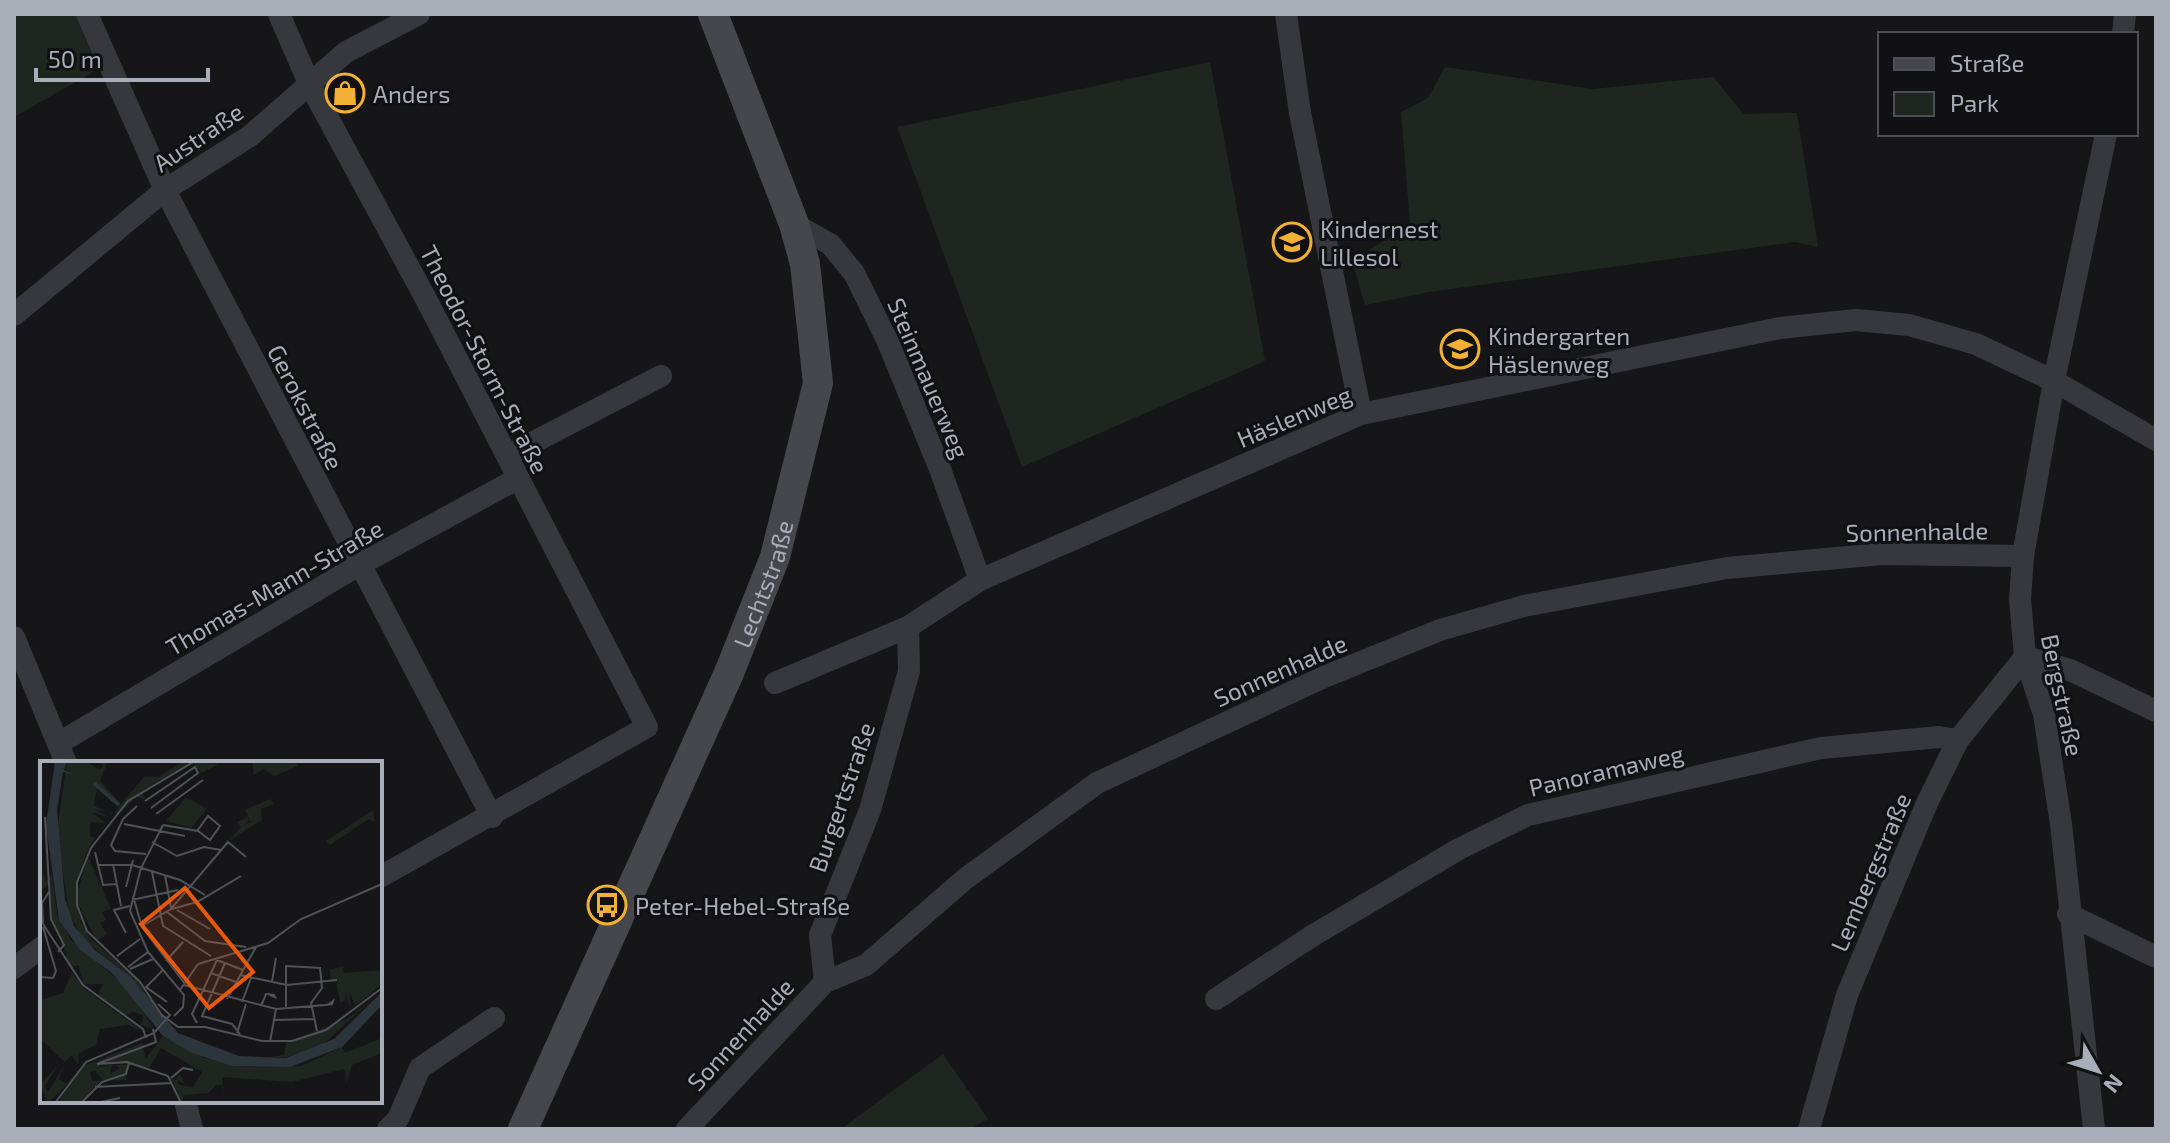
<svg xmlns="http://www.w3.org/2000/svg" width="2170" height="1143" viewBox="0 0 2170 1143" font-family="'Exo 2',sans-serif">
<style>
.green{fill:#1e261f}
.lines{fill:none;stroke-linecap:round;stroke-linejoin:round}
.street{stroke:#37383d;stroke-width:22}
.secondary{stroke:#45474d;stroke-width:30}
.labels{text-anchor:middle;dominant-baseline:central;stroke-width:6;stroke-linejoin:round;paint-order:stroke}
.poi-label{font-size:24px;fill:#a8adb8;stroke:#111113;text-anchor:start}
.street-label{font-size:24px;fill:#a8adb8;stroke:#111113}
.inset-river{fill:none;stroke:#2c353c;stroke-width:4}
.inset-road{fill:none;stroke:#505258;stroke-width:2}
.view{fill:#e8590c;fill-opacity:0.15;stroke:#e8590c;stroke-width:4}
.inset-edge{fill:none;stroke:#a8adb8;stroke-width:4}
</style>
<rect width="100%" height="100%" fill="#161618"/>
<g class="green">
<path d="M 14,14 L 75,14 L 102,67 L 14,117 Z"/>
<path d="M 1210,62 L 1265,361 L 1022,467 L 897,127 Z"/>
<path d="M 1445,67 L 1593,89 L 1713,77 L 1744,114 L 1797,113 L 1818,247 L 1795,242 L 1429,292 L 1365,305 L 1352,261 L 1410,224 L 1401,112 L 1428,98 Z"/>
<path d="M 943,1054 L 988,1119 L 970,1129 L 841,1129 Z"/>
</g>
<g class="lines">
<g class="street">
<path d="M 87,14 L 165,190 L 492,817"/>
<path d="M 279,14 L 309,83 L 426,299 L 647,727 L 380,877"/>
<path d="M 1286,14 L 1300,113 L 1361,414"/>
<path d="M 2123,34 L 2125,14"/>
<path d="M 794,224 L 830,244 L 854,273 L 888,342 L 940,469 L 980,580"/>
<path d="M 14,315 L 165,190 L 250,136 L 346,52 L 419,14"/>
<path d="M 507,456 L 661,376"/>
<path d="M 14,637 L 66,763"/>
<path d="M 2025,657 L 2070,670 L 2156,711"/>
<path d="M 775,683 L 908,627 L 980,580 L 1361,414 L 1780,328 L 1856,320 L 1909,325 L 1976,344 L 2054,381 L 2156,440"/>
<path d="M 59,743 L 359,565 L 517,479"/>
<path d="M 2068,914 L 2156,957"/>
<path d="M 14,968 L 42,947"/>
<path d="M 825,982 L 820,935 L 870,810 L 909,671 L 908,627"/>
<path d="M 1216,999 L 1312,936 L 1459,849 L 1528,815 L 1821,748 L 1939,737 L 1958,740"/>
<path d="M 185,1101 L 192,1129"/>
<path d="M 388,1129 L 398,1119 L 420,1068 L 494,1018"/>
<path d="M 687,1129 L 825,982 L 866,965 L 965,879 L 1097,783 L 1324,677 L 1440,630 L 1524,606 L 1727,568 L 1882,554 L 2023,556"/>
<path d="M 1809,1129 L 1847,995 L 1927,803 L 1958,740 L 2025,657"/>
<path d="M 2094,1129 L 2061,824 L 2044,714 L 2025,657 L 2020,599 L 2023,556 L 2054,381 L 2106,134"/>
</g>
<path class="secondary" id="s1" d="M 523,1129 L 729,673 L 775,557 L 818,383 L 805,264 L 794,224 L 713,14"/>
</g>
<defs>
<g id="shop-ring" transform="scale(2)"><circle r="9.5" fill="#111113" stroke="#f2b134" stroke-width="1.5"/><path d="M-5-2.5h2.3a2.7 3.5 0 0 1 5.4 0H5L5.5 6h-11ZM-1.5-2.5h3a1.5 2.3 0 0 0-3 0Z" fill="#f2b134"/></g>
<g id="school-ring" transform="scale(2)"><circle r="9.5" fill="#111113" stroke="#f2b134" stroke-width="1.5"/><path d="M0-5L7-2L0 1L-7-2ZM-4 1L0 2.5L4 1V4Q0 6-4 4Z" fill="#f2b134"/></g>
<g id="bus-ring" transform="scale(2)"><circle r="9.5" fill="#111113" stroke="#f2b134" stroke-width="1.5"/><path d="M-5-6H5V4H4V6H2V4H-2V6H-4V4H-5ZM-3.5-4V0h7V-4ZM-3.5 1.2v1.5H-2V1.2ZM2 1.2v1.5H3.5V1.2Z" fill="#f2b134"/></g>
</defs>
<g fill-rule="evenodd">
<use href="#shop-ring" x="345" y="93"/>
<use href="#school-ring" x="1292" y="242"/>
<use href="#school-ring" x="1460" y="349"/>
<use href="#bus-ring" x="607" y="905"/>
</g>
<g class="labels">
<g class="poi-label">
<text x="373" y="93">Anders</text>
<text x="1320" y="228">Kindernest<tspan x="1320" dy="28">Lillesol</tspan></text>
<text x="1488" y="335">Kindergarten<tspan x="1488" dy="28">Häslenweg</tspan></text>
<text x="635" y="905">Peter-Hebel-Straße</text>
</g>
<g class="street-label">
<text transform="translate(198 137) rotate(-34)">Austraße</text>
<text transform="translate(485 359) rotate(63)">Theodor-Storm-Straße</text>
<text transform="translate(929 378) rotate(67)">Steinmauerweg</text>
<text transform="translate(306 407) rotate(63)">Gerokstraße</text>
<text transform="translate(1294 416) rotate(-23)">Häslenweg</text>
<text transform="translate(1917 531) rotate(-1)">Sonnenhalde</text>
<text stroke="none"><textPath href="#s1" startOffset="596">Lechtstraße</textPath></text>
<text transform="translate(274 587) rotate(-30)">Thomas-Mann-Straße</text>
<text transform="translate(1280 670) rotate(-24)">Sonnenhalde</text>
<text transform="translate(2063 695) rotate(78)">Bergstraße</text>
<text transform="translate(1606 770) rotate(-13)">Panoramaweg</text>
<text transform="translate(841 797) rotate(-71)">Burgertstraße</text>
<text transform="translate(1870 872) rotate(-67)">Lembergstraße</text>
<text transform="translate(740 1034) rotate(-47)">Sonnenhalde</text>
</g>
</g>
<g transform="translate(40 761)">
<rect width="342" height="342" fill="#161618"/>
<path d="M 27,0 L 46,0 L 60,9 L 63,4 L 57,0 L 68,0 L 60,20 L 81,43 L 105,15 L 118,16 L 144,0 L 179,3 L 161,12 L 154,2 L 117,20 L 102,31 L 106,38 L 96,36 L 79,53 L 54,48 L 70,57 L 52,51 L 66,62 L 50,61 L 50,75 L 55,77 L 48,88 L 36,120 L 36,136 L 48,95 L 71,148 L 62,151 L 66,159 L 60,162 L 67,173 L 57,180 L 36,139 L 41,162 L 50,177 L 96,218 L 124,260 L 90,215 L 44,179 L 29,153 L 17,70 ZM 57,27 L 79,46 L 73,53 L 54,45 ZM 212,0 L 255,0 L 258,5 L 234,15 L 224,8 L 214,14 ZM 146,36 L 167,48 L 151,67 L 126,60 ZM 230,38 L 234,43 L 221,48 L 222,59 L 188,80 L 201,66 L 197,61 L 207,56 L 209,60 L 202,65 L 211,61 L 205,49 ZM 333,49 L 335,61 L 329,58 L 290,84 L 286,80 ZM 3,111 L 6,121 L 12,113 L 17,153 L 31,179 L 86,226 L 115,269 L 101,264 L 103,255 L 93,250 L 86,255 L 58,234 L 63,223 L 44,223 L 38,204 L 31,206 L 23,196 L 27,194 L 11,155 L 8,124 L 0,130 ZM 303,206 L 304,212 L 342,209 L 342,223 L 315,245 L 309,230 L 311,248 L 305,231 L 305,240 L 300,241 L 296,219 L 291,219 L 290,208 ZM 32,211 L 44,228 L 103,270 L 88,264 L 60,268 L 56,284 L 39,292 L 38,304 L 32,294 L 25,301 L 20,297 L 0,277 L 0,239 L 23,232 ZM 334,237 L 280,286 L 246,296 L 222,297 L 244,294 L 246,282 L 307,258 ZM 123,275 L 164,297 L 206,306 L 261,305 L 302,286 L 305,292 L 342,277 L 342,292 L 312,304 L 306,322 L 305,308 L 252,321 L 182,316 L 184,342 L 182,324 L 176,324 L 169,332 L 144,334 L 142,342 L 132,319 L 137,318 L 139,313 L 132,318 L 139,312 L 145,323 L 137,319 L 140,324 L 153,326 L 162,311 L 121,287 L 109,307 L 58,300 L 103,286 L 106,297 ZM 101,282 L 105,284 L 56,301 L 61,306 L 72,303 L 70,313 L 79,308 L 76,304 L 87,302 L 86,319 L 64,320 L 55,310 L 50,311 L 52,320 L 62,319 L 39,342 L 18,342 L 41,306 ZM 26,302 L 18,318 L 27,323 L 8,342 L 0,323 L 17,306 L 5,325 L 8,331 Z" fill="#1e261f" fill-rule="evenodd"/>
<path d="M 15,0 L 27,0 L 24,9 L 35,14 L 23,11 L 17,49 L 25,138 L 34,165 L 55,189 L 90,215 L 138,272 L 199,295 L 246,297 L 294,278 L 342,231 L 342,244 L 302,286 L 250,306 L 192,305 L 152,292 L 123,275 L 72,212 L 40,189 L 19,159 L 6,64 Z" fill="#2c353c"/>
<path class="inset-river" d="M 54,22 L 79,44"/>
<path class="inset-road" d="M 105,40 L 155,6 L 158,12 L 111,47M 97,45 L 83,58 L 71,84 L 75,90 L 106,93M 116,53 L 163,19M 5,56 L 11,158 L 24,184 L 18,191M 84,63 L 145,75M 123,64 L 101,107 L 90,150 L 108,191 L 144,234 L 143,246 L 134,255M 123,64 L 158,70 L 170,79 L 180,65 L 168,55 L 157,70M 112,81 L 137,95 L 164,86 L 181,89M 55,91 L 63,124 L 76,123M 73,103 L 81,145M 57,104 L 92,104 L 140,119 L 165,134M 112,111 L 123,165 L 171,195M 125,114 L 131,147M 86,126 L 93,99M 93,135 L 102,166 L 145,223M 92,139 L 138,129M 132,148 L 157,141 L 201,115M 137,149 L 170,168M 127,151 L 165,180 L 206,186M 3,163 L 43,224 L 103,268 L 106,277M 3,163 L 2,142 L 9,131M 102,165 L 131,148 L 188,81 L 206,96M 86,172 L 74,149 L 90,145M 77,195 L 100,178M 126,200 L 143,181M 185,202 L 162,255 L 192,263 L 200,273M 88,206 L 108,191M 90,208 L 113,198M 123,209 L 106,226 L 127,241M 171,212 L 196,221M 200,214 L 247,224 L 297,219M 0,216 L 13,217 L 16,210 L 3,166M 232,221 L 236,197M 144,224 L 236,248 L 285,244 L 292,243 L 293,240 L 289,243M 140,229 L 158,203 L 228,182 L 261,158 L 342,123M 187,238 L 216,186M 202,241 L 211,217M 221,245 L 226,233 L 227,233 L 234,234 L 235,236 L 230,234M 246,246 L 246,205 L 280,207 L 282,227 L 271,242 L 277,270M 122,254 L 138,266 L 165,266 L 222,280 L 252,280 L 286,269 L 342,227M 123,256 L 100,221 L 47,170 L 37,144 L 37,121 L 51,87 L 88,40 L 155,0M 234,259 L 274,258M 157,262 L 152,253 L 177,199 L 203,209M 113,268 L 116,281 L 57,303 L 87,301 L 128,315 L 141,342M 197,272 L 206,243M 230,281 L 236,248M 131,317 L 143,307 L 153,309M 55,326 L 132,322M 15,342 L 46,301 L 114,272 L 130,254 L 118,243M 41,342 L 62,321 L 86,313 L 89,302M 56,342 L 80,337"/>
<path class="view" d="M 145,127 L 213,211 L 169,247 L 101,163 Z"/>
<rect width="342" height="342" class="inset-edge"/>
</g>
<rect width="2170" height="1143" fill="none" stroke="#a8adb8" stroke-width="32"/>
<rect x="1878" y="32" width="260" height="104" fill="#111113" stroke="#4d4f55" stroke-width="2"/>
<rect x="1894" y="58" width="40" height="12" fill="#45474d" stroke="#4d4f55" stroke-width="2"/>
<text x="1950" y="72" font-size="24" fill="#a8adb8">Straße</text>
<rect x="1894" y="92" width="40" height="24" fill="#1e261f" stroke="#4d4f55" stroke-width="2"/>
<text x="1950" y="112" font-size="24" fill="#a8adb8">Park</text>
<g transform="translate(2098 1071) rotate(129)" stroke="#111113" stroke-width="6" paint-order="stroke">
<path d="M0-6L14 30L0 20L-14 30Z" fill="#a8adb8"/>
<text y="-12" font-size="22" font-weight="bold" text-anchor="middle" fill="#a8adb8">N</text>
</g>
<path d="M36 68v12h172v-12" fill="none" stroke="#a8adb8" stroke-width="4"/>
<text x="48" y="68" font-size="24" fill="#a8adb8" stroke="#111113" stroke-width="6" paint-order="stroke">50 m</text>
</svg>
